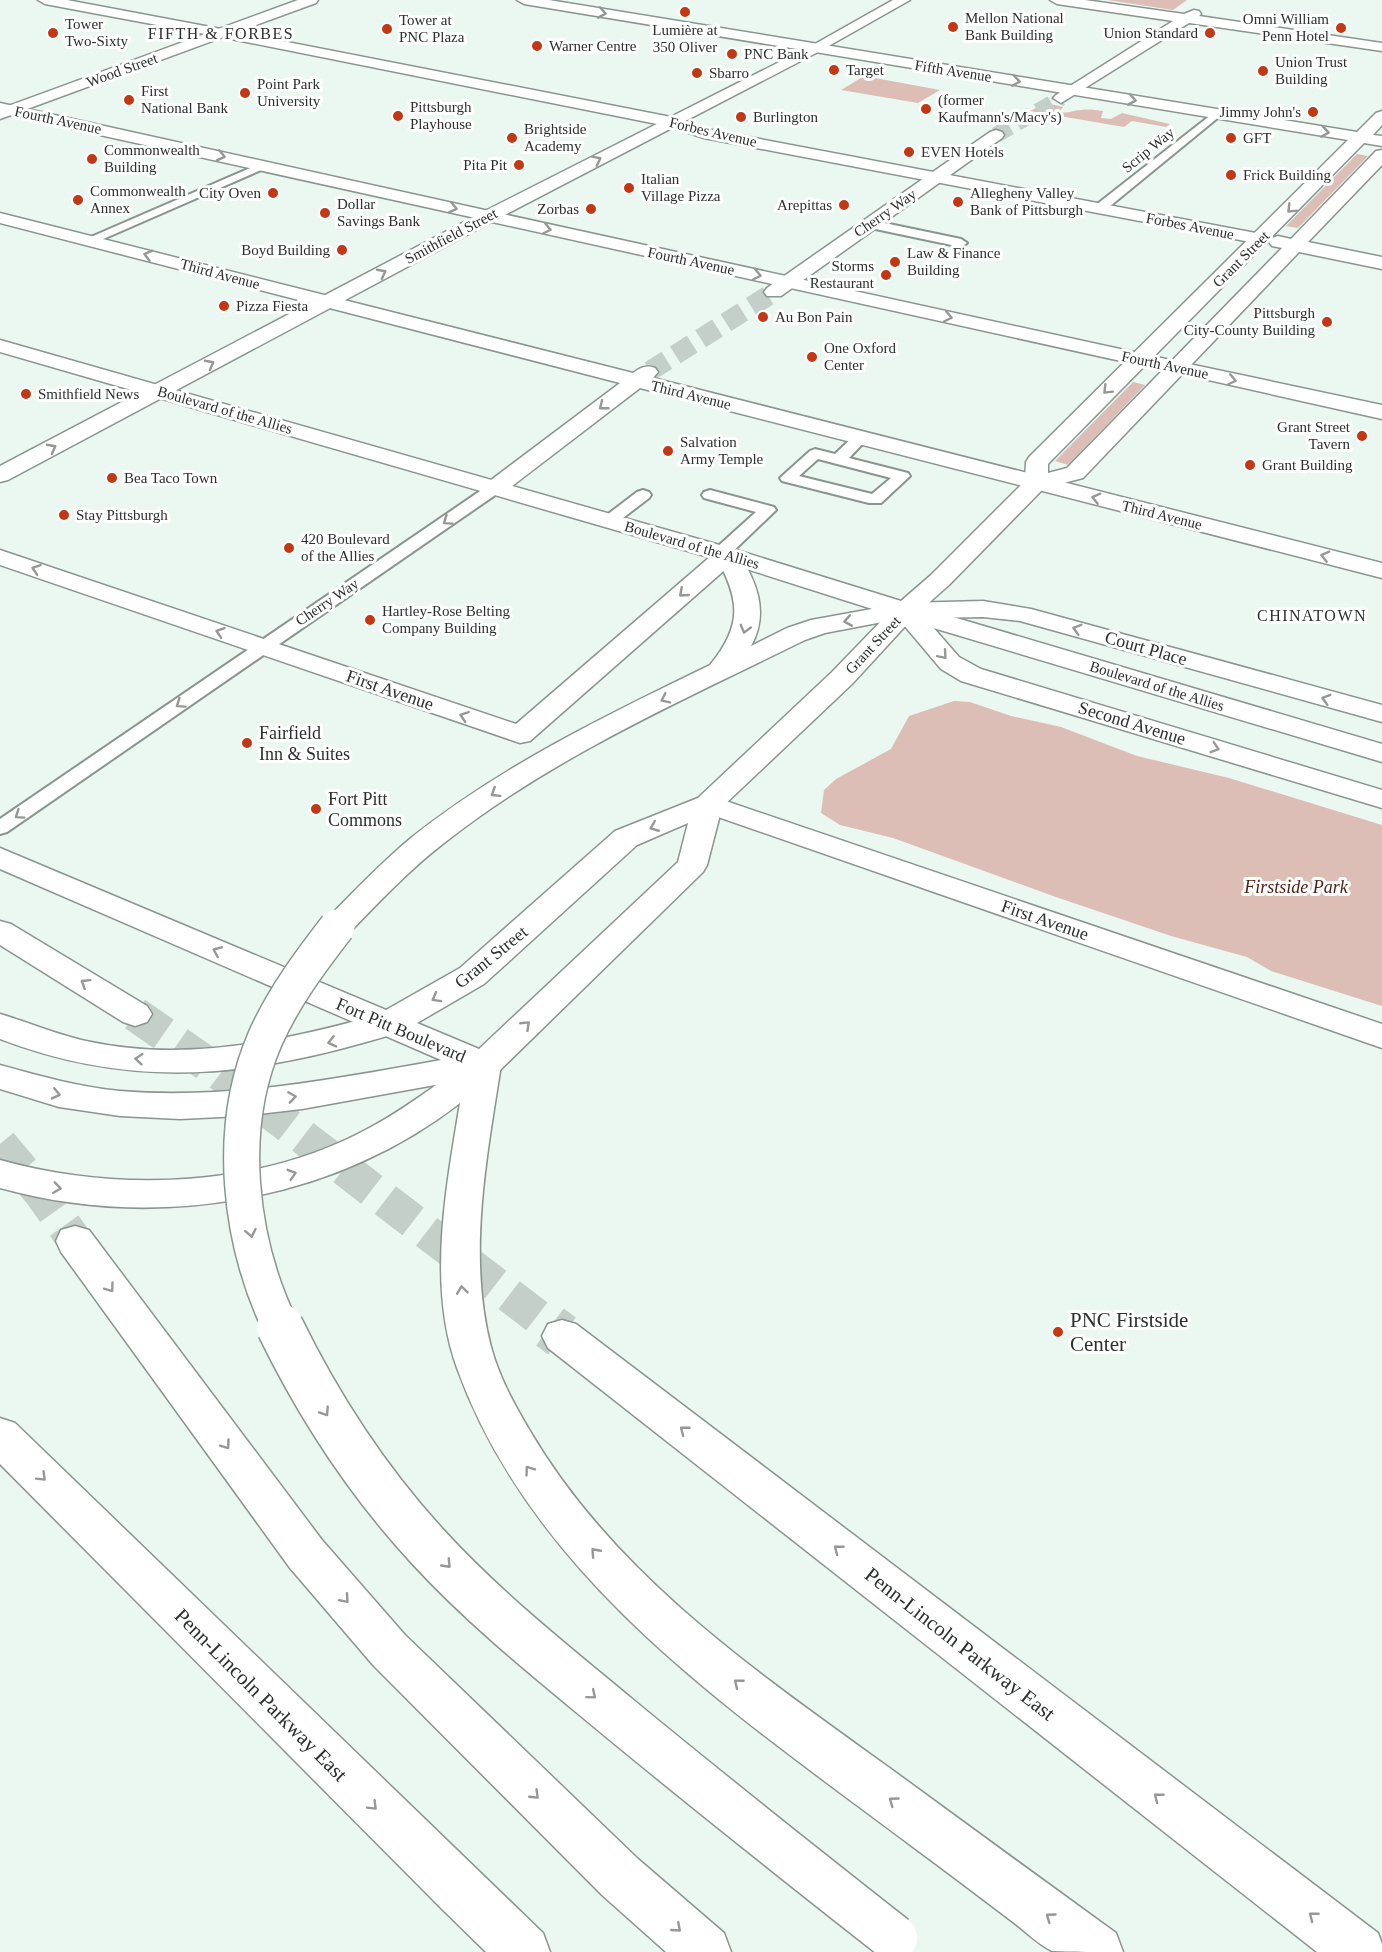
<svg xmlns="http://www.w3.org/2000/svg" width="1382" height="1952" viewBox="0 0 1382 1952" font-family="Georgia,serif">
<style>
.green{fill:#dcbeb6}
.lines{fill:none;stroke-linecap:round;stroke-linejoin:round}
.minor-tunnel-far1{stroke:#c5cfca;stroke-width:16;stroke-dasharray:16 8;stroke-linecap:butt}
.minor-tunnel{stroke:#c5cfca;stroke-width:20;stroke-dasharray:20 10;stroke-linecap:butt}
.motorway-tunnel-far1{stroke:#c5cfca;stroke-width:35;stroke-dasharray:35 17;stroke-linecap:butt}
.motorway-tunnel{stroke:#c5cfca;stroke-width:46;stroke-dasharray:46 23;stroke-linecap:butt}
.service-casing{stroke:#8a958f;stroke-width:4}
.minor-casing{stroke:#8a958f;stroke-width:3}
.tertiary-casing{stroke:#8a958f;stroke-width:3}
.secondary-casing{stroke:#8a958f;stroke-width:3}
.primary-casing{stroke:#8a958f;stroke-width:3}
.motorway-casing{stroke:#8a958f;stroke-width:3}
.service{fill:#fff;fill-rule:evenodd}
.minor{fill:#fff;fill-rule:evenodd}
.tertiary{fill:#fff;fill-rule:evenodd}
.secondary{fill:#fff;fill-rule:evenodd}
.primary{fill:#fff;fill-rule:evenodd}
.motorway{fill:#fff;fill-rule:evenodd}
.motorway-bridge-far1-casing{stroke:#8a958f;stroke-width:38;stroke-linecap:butt}
.motorway-bridge-casing{stroke:#8a958f;stroke-width:49;stroke-linecap:butt}
.motorway-bridge-far1{stroke:#fff;stroke-width:35}
.motorway-bridge{stroke:#fff;stroke-width:46}
.oneway{stroke:#969896}
.poi-dot{fill:#c23814;stroke:#fff;stroke-width:2}
.labels{text-anchor:middle;dominant-baseline:central;stroke-width:6;stroke-linejoin:round;paint-order:stroke}
.far-poi-label{font-size:15px;fill:#2c302e;stroke:#fff;text-anchor:start}
.far-street-label{font-size:15px;fill:#2c302e;stroke:#fff}
.far-neighbourhood-label{font-size:16px;letter-spacing:1.5px;fill:#2c302e;stroke:#fff}
.street-label{font-size:18px;fill:#2c302e;stroke:#fff}
.poi-label{font-size:18px;fill:#2c302e;stroke:#fff;text-anchor:start}
.park-label{font-size:18px;font-style:italic;fill:#4b1f14;stroke:#fff}
.near-poi-label{font-size:21px;fill:#2c302e;stroke:#fff;text-anchor:start}
.near-street-label{font-size:21px;fill:#2c302e;stroke:#fff}
</style>
<rect width="100%" height="100%" fill="#ebf7f1"/>
<g class="green">
<path d="M 1107,0 L 1187,0 L 1173,10 Z"/>
<path d="M 864,76 L 940,90 L 918,103 L 841,90 Z"/>
<path d="M 1046,103 L 1063,107 L 1060,112 C 1068,114 1073,110 1081,110 C 1088,109 1096,110 1103,111 L 1101,118 L 1111,119 L 1122,113 L 1170,124 L 1166,127 L 1132,121 L 1124,127 L 1030,111 Z"/>
<path d="M 1357,154 L 1368,156 L 1298,228 L 1286,226 Z"/>
<path d="M 1133,382 L 1145,385 L 1068,465 L 1055,461 Z"/>
<path d="M 954,701 L 970,702 L 1011,716 L 1061,727 L 1137,756 L 1229,778 L 1382,825 L 1382,1006 L 1271,971 L 1247,957 L 1171,936 L 1053,896 L 893,838 L 840,825 L 821,813 L 824,790 L 836,779 L 891,749 L 909,716 Z"/>
</g>
<g class="lines">
<path class="minor-tunnel-far1" d="M 996,135 L 1061,98"/>
<path class="minor-tunnel" d="M 650,371 L 774,292"/>
<g class="motorway-tunnel-far1">
<path d="M 135,1014 L 217,1071 L 552,1328"/>
<path d="M 0,1144 L 41,1193 L 75,1241"/>
</g>
<path class="motorway-tunnel" d="M 550,1327 L 562,1336"/>
<g class="service-casing">
<g id="service">
<path d="M 1216,111 L 1220,112 L 1220,116 L 1104,211 L 1096,211 L 1096,205 Z"/>
<path d="M 264,162 L 270,165 L 268,167 L 94,243 L 90,244 L 84,240 Z"/>
<path d="M 870,220 L 961,239 L 967,243 L 961,247 L 866,227 L 866,221 Z"/>
<path d="M 860,433 L 868,438 L 849,458 L 908,473 L 910,476 L 881,503 L 869,503 L 782,481 L 780,478 L 810,451 L 815,449 L 835,454 L 855,435 ZM 818,459 L 891,478 L 872,494 L 799,476 Z"/>
<path d="M 495,483 L 501,485 L 503,488 L 501,491 L 7,832 L 0,834 L 0,819 L 489,485 Z"/>
<path d="M 643,490 L 649,492 L 651,495 L 649,498 L 615,524 L 603,524 L 601,521 L 603,518 L 637,492 Z"/>
<path d="M 710,490 L 774,507 L 776,510 L 727,557 L 715,557 L 713,553 L 715,549 L 756,512 L 704,498 L 702,495 L 704,492 Z"/>
</g>
</g>
<g class="minor-casing">
<g id="minor">
<path d="M 38,0 L 67,0 L 221,29 L 228,33 L 221,37 L 45,4 Z"/>
<path d="M 1050,0 L 1085,0 L 1184,14 L 1194,10 L 1199,11 L 1201,14 L 1199,16 L 1382,43 L 1382,51 L 1189,23 L 1061,103 L 1053,98 L 1056,95 L 1173,21 L 1057,4 Z"/>
<path d="M 0,103 L 489,211 L 495,212 L 498,216 L 495,220 L 489,221 L 0,113 Z"/>
<path d="M 996,130 L 1002,132 L 1004,135 L 1002,138 L 781,296 L 767,296 L 764,292 L 767,288 L 990,132 Z"/>
<path d="M 0,213 L 633,373 C 641,367 646,365 655,368 L 658,372 L 653,378 L 1382,563 L 1382,578 L 640,388 L 503,493 L 495,495 L 487,493 L 483,488 L 487,483 L 620,383 L 0,223 Z"/>
<path d="M 1175,361 L 1382,405 L 1382,419 L 1168,371 L 1165,367 L 1168,363 Z"/>
<path d="M 727,548 L 736,550 L 739,555 L 736,560 L 530,741 L 520,743 L 0,565 L 0,550 L 516,724 L 718,550 Z"/>
</g>
</g>
<g class="tertiary-casing">
<g id="tertiary">
<path d="M 893,0 L 910,0 L 818,52 L 813,53 L 806,49 Z"/>
<path d="M 221,29 L 671,117 L 707,129 L 1261,234 L 1267,235 L 1270,239 L 1267,243 L 1261,244 L 704,138 L 667,126 L 216,36 L 214,33 Z"/>
<path d="M 489,211 L 1175,361 L 1182,363 L 1185,367 L 1182,371 L 1175,373 L 483,220 L 480,216 L 483,212 Z"/>
</g>
</g>
<g class="secondary-casing">
<g id="secondary">
<path d="M 298,0 L 318,0 L 316,3 L 0,119 L 0,109 Z"/>
<path d="M 813,45 L 818,46 L 820,49 L 818,52 L 495,220 L 8,480 L 0,482 L 0,466 L 483,212 Z"/>
<path d="M 983,601 L 1031,609 L 1382,705 L 1382,722 L 1020,621 L 983,617 L 925,618 L 959,657 L 981,669 L 1382,790 L 1382,808 L 961,681 L 941,669 L 892,611 L 896,606 L 905,603 Z"/>
<path d="M 708,795 L 1382,1024 L 1382,1048 L 698,810 L 693,804 L 698,798 Z"/>
</g>
</g>
<g class="primary-casing">
<path id="primary" d="M 517,0 L 549,0 L 1357,132 L 1376,113 L 1382,111 L 1382,125 L 1373,135 L 1382,136 L 1382,146 L 1364,143 L 1048,464 L 1048,473 L 1067,468 L 1282,248 L 1272,246 L 1269,242 L 1272,238 L 1278,236 L 1291,239 L 1376,151 L 1382,150 L 1382,165 L 1308,242 L 1382,257 L 1382,269 L 1299,252 L 1083,478 L 1044,488 L 949,585 L 923,608 L 1382,744 L 1382,762 L 910,621 L 852,684 L 722,807 L 707,865 L 703,872 L 496,1074 L 302,1109 L 241,1116 L 180,1119 L 120,1116 L 59,1107 L 0,1089 L 0,1065 C 40,1076 79,1087 120,1091 C 227,1100 335,1079 441,1060 L 0,869 L 0,848 L 386,1010 L 460,968 L 615,831 L 698,798 L 832,672 L 888,614 L 712,558 L 0,352 L 0,340 L 730,548 L 901,601 L 931,575 L 1025,481 L 1026,462 L 1029,457 L 1348,140 L 524,4 ZM 688,823 L 678,862 L 479,1049 L 417,1023 L 484,984 L 637,845 Z"/>
</g>
<g class="motorway-casing">
<g id="motorway">
<path d="M 727,548 L 736,550 C 756,579 770,612 751,646 L 787,628 L 811,620 L 905,603 L 914,606 L 918,611 L 914,616 L 825,633 L 805,640 C 681,701 553,757 444,843 C 409,870 379,902 348,934 L 337,937 L 326,934 L 321,927 L 326,920 C 353,892 381,863 411,838 C 501,766 607,715 710,665 C 743,625 740,599 715,555 L 718,550 Z"/>
<path d="M 0,921 L 11,924 L 147,1006 L 152,1014 L 147,1022 L 135,1026 L 123,1022 L 0,945 Z"/>
<path d="M 388,1012 L 400,1016 L 405,1024 L 400,1032 C 260,1075 141,1093 0,1039 L 0,1014 C 31,1023 60,1036 91,1042 C 190,1063 293,1039 388,1012 Z"/>
<path d="M 484,1053 L 496,1056 L 501,1065 C 487,1156 467,1255 491,1347 C 499,1377 514,1404 530,1431 C 615,1576 758,1673 891,1769 C 966,1824 1041,1879 1116,1933 L 1123,1952 C 1109,1952 1063,1952 1052,1951 C 1037,1944 1023,1929 1009,1919 C 976,1894 943,1869 909,1844 C 736,1714 534,1581 457,1368 C 427,1285 446,1188 460,1103 C 331,1203 155,1231 0,1188 L 0,1160 C 119,1193 261,1188 371,1127 C 392,1116 412,1102 432,1088 C 449,1075 464,1059 484,1053 Z"/>
<path d="M 75,1226 L 89,1230 L 322,1540 L 405,1635 L 638,1859 L 724,1933 L 731,1952 L 666,1952 L 602,1895 L 373,1665 L 290,1568 L 61,1252 L 56,1241 L 61,1230 Z"/>
<path d="M 562,1320 L 576,1324 L 1378,1933 L 1382,1944 L 1382,1952 L 1317,1952 L 548,1348 L 542,1336 L 548,1324 Z"/>
<path d="M 0,1418 L 15,1423 L 543,1933 L 550,1952 L 486,1952 L 443,1910 L 0,1464 Z"/>
</g>
</g>
<use href="#service" class="service"/>
<use href="#minor" class="minor"/>
<use href="#tertiary" class="tertiary"/>
<use href="#secondary" class="secondary"/>
<use href="#primary" class="primary"/>
<use href="#motorway" class="motorway"/>
<g class="motorway-bridge-far1-casing">
<path id="motorway-bridge-far1" d="M 281,1328 C 239,1241 226,1129 265,1039 C 283,998 310,962 337,927"/>
</g>
<g class="motorway-bridge-casing">
<path id="motorway-bridge" d="M 280,1327 C 319,1407 368,1482 429,1548 C 486,1610 553,1663 618,1717 C 709,1792 801,1865 894,1938"/>
</g>
<use href="#motorway-bridge-far1" class="motorway-bridge-far1"/>
<use href="#motorway-bridge" class="motorway-bridge"/>
</g>
<defs><path id="oneway-chevron" d="M-2-3.5L2.5 0L-2 3.5" fill="none" stroke-width="1.6" stroke-linecap="round" stroke-linejoin="round" transform="scale(1.5)"/></defs>
<g class="oneway">
<use href="#oneway-chevron" transform="translate(602 13) rotate(10)"/>
<use href="#oneway-chevron" transform="translate(1016 81) rotate(9)"/>
<use href="#oneway-chevron" transform="translate(1132 100) rotate(10)"/>
<use href="#oneway-chevron" transform="translate(1325 132) rotate(9)"/>
<use href="#oneway-chevron" transform="translate(221 156) rotate(13)"/>
<use href="#oneway-chevron" transform="translate(597 160) rotate(-27)"/>
<use href="#oneway-chevron" transform="translate(453 208) rotate(13)"/>
<use href="#oneway-chevron" transform="translate(1291 209) rotate(135)"/>
<use href="#oneway-chevron" transform="translate(547 229) rotate(12)"/>
<use href="#oneway-chevron" transform="translate(148 255) rotate(-165)"/>
<use href="#oneway-chevron" transform="translate(382 273) rotate(-28)"/>
<use href="#oneway-chevron" transform="translate(757 275) rotate(12)"/>
<use href="#oneway-chevron" transform="translate(948 317) rotate(12)"/>
<use href="#oneway-chevron" transform="translate(210 364) rotate(-28)"/>
<use href="#oneway-chevron" transform="translate(1232 380) rotate(12)"/>
<use href="#oneway-chevron" transform="translate(1107 390) rotate(135)"/>
<use href="#oneway-chevron" transform="translate(603 406) rotate(142)"/>
<use href="#oneway-chevron" transform="translate(52 448) rotate(-28)"/>
<use href="#oneway-chevron" transform="translate(1096 498) rotate(-166)"/>
<use href="#oneway-chevron" transform="translate(447 521) rotate(146)"/>
<use href="#oneway-chevron" transform="translate(1325 556) rotate(-166)"/>
<use href="#oneway-chevron" transform="translate(36 569) rotate(-161)"/>
<use href="#oneway-chevron" transform="translate(683 593) rotate(139)"/>
<use href="#oneway-chevron" transform="translate(848 621) rotate(170)"/>
<use href="#oneway-chevron" transform="translate(745 629) rotate(105)"/>
<use href="#oneway-chevron" transform="translate(1077 629) rotate(-164)"/>
<use href="#oneway-chevron" transform="translate(220 632) rotate(-161)"/>
<use href="#oneway-chevron" transform="translate(943 655) rotate(49)"/>
<use href="#oneway-chevron" transform="translate(665 699) rotate(154)"/>
<use href="#oneway-chevron" transform="translate(1326 699) rotate(-164)"/>
<use href="#oneway-chevron" transform="translate(180 704) rotate(145)"/>
<use href="#oneway-chevron" transform="translate(464 716) rotate(-161)"/>
<use href="#oneway-chevron" transform="translate(1215 748) rotate(17)"/>
<use href="#oneway-chevron" transform="translate(495 793) rotate(148)"/>
<use href="#oneway-chevron" transform="translate(19 815) rotate(145)"/>
<use href="#oneway-chevron" transform="translate(654 827) rotate(158)"/>
<use href="#oneway-chevron" transform="translate(217 951) rotate(-157)"/>
<use href="#oneway-chevron" transform="translate(85 983) rotate(-148)"/>
<use href="#oneway-chevron" transform="translate(436 998) rotate(151)"/>
<use href="#oneway-chevron" transform="translate(526 1025) rotate(-44)"/>
<use href="#oneway-chevron" transform="translate(332 1042) rotate(167)"/>
<use href="#oneway-chevron" transform="translate(139 1059) rotate(-175)"/>
<use href="#oneway-chevron" transform="translate(56 1094) rotate(13)"/>
<use href="#oneway-chevron" transform="translate(292 1097) rotate(-8)"/>
<use href="#oneway-chevron" transform="translate(292 1174) rotate(-17)"/>
<use href="#oneway-chevron" transform="translate(57 1188) rotate(8)"/>
<use href="#oneway-chevron" transform="translate(251 1233) rotate(79)"/>
<use href="#oneway-chevron" transform="translate(110 1288) rotate(54)"/>
<use href="#oneway-chevron" transform="translate(462 1290) rotate(-97)"/>
<use href="#oneway-chevron" transform="translate(325 1412) rotate(56)"/>
<use href="#oneway-chevron" transform="translate(684 1430) rotate(-142)"/>
<use href="#oneway-chevron" transform="translate(226 1445) rotate(54)"/>
<use href="#oneway-chevron" transform="translate(529 1470) rotate(-126)"/>
<use href="#oneway-chevron" transform="translate(42 1477) rotate(45)"/>
<use href="#oneway-chevron" transform="translate(838 1549) rotate(-142)"/>
<use href="#oneway-chevron" transform="translate(595 1552) rotate(-132)"/>
<use href="#oneway-chevron" transform="translate(447 1564) rotate(46)"/>
<use href="#oneway-chevron" transform="translate(345 1599) rotate(49)"/>
<use href="#oneway-chevron" transform="translate(738 1683) rotate(-141)"/>
<use href="#oneway-chevron" transform="translate(592 1695) rotate(40)"/>
<use href="#oneway-chevron" transform="translate(535 1795) rotate(44)"/>
<use href="#oneway-chevron" transform="translate(1158 1797) rotate(-142)"/>
<use href="#oneway-chevron" transform="translate(893 1801) rotate(-144)"/>
<use href="#oneway-chevron" transform="translate(373 1806) rotate(45)"/>
<use href="#oneway-chevron" transform="translate(1313 1916) rotate(-142)"/>
<use href="#oneway-chevron" transform="translate(1050 1917) rotate(-144)"/>
<use href="#oneway-chevron" transform="translate(677 1928) rotate(41)"/>
</g>
<g class="poi-dot">
<circle cx="685" cy="12" r="6"/>
<circle cx="953" cy="27" r="6"/>
<circle cx="1341" cy="28" r="6"/>
<circle cx="387" cy="29" r="6"/>
<circle cx="53" cy="33" r="6"/>
<circle cx="1210" cy="33" r="6"/>
<circle cx="537" cy="46" r="6"/>
<circle cx="732" cy="54" r="6"/>
<circle cx="834" cy="70" r="6"/>
<circle cx="1263" cy="71" r="6"/>
<circle cx="697" cy="73" r="6"/>
<circle cx="245" cy="93" r="6"/>
<circle cx="129" cy="100" r="6"/>
<circle cx="926" cy="109" r="6"/>
<circle cx="1313" cy="112" r="6"/>
<circle cx="398" cy="116" r="6"/>
<circle cx="741" cy="117" r="6"/>
<circle cx="512" cy="138" r="6"/>
<circle cx="1231" cy="138" r="6"/>
<circle cx="909" cy="152" r="6"/>
<circle cx="92" cy="159" r="6"/>
<circle cx="519" cy="165" r="6"/>
<circle cx="1231" cy="175" r="6"/>
<circle cx="629" cy="188" r="6"/>
<circle cx="273" cy="193" r="6"/>
<circle cx="78" cy="200" r="6"/>
<circle cx="958" cy="202" r="6"/>
<circle cx="844" cy="205" r="6"/>
<circle cx="591" cy="209" r="6"/>
<circle cx="325" cy="213" r="6"/>
<circle cx="342" cy="250" r="6"/>
<circle cx="895" cy="262" r="6"/>
<circle cx="886" cy="275" r="6"/>
<circle cx="224" cy="306" r="6"/>
<circle cx="763" cy="317" r="6"/>
<circle cx="1327" cy="322" r="6"/>
<circle cx="812" cy="357" r="6"/>
<circle cx="26" cy="394" r="6"/>
<circle cx="1362" cy="436" r="6"/>
<circle cx="668" cy="451" r="6"/>
<circle cx="1250" cy="465" r="6"/>
<circle cx="112" cy="478" r="6"/>
<circle cx="64" cy="515" r="6"/>
<circle cx="289" cy="548" r="6"/>
<circle cx="370" cy="620" r="6"/>
<circle cx="247" cy="743" r="6"/>
<circle cx="316" cy="809" r="6"/>
<circle cx="1058" cy="1332" r="6"/>
</g>
<g class="labels">
<g class="far-poi-label">
<text x="965" y="18">Mellon National<tspan x="965" dy="17">Bank Building</tspan></text>
<text x="1329" y="19" text-anchor="end">Omni William<tspan x="1329" dy="17">Penn Hotel</tspan></text>
<text x="399" y="20">Tower at<tspan x="399" dy="17">PNC Plaza</tspan></text>
<text x="65" y="24">Tower<tspan x="65" dy="17">Two-Sixty</tspan></text>
<text x="685" y="30" text-anchor="middle">Lumière at<tspan x="685" dy="17">350 Oliver</tspan></text>
<text x="1198" y="33" text-anchor="end">Union Standard</text>
<text x="549" y="46">Warner Centre</text>
<text x="744" y="54">PNC Bank</text>
<text x="1275" y="62">Union Trust<tspan x="1275" dy="17">Building</tspan></text>
<text x="846" y="70">Target</text>
<text x="709" y="73">Sbarro</text>
<text x="257" y="84">Point Park<tspan x="257" dy="17">University</tspan></text>
<text x="141" y="91">First<tspan x="141" dy="17">National Bank</tspan></text>
<text x="938" y="100">(former<tspan x="938" dy="17">Kaufmann's/Macy's)</tspan></text>
<text x="410" y="107">Pittsburgh<tspan x="410" dy="17">Playhouse</tspan></text>
<text x="1301" y="112" text-anchor="end">Jimmy John's</text>
<text x="753" y="117">Burlington</text>
<text x="524" y="129">Brightside<tspan x="524" dy="17">Academy</tspan></text>
<text x="1243" y="138">GFT</text>
<text x="104" y="150">Commonwealth<tspan x="104" dy="17">Building</tspan></text>
<text x="921" y="152">EVEN Hotels</text>
<text x="507" y="165" text-anchor="end">Pita Pit</text>
<text x="1243" y="175">Frick Building</text>
<text x="641" y="179">Italian<tspan x="641" dy="17">Village Pizza</tspan></text>
<text x="90" y="191">Commonwealth<tspan x="90" dy="17">Annex</tspan></text>
<text x="261" y="193" text-anchor="end">City Oven</text>
<text x="970" y="193">Allegheny Valley<tspan x="970" dy="17">Bank of Pittsburgh</tspan></text>
<text x="337" y="204">Dollar<tspan x="337" dy="17">Savings Bank</tspan></text>
<text x="832" y="205" text-anchor="end">Arepittas</text>
<text x="579" y="209" text-anchor="end">Zorbas</text>
<text x="330" y="250" text-anchor="end">Boyd Building</text>
<text x="907" y="253">Law &amp; Finance<tspan x="907" dy="17">Building</tspan></text>
<text x="874" y="266" text-anchor="end">Storms<tspan x="874" dy="17">Restaurant</tspan></text>
<text x="236" y="306">Pizza Fiesta</text>
<text x="1315" y="313" text-anchor="end">Pittsburgh<tspan x="1315" dy="17">City-County Building</tspan></text>
<text x="775" y="317">Au Bon Pain</text>
<text x="824" y="348">One Oxford<tspan x="824" dy="17">Center</tspan></text>
<text x="38" y="394">Smithfield News</text>
<text x="1350" y="427" text-anchor="end">Grant Street<tspan x="1350" dy="17">Tavern</tspan></text>
<text x="680" y="442">Salvation<tspan x="680" dy="17">Army Temple</tspan></text>
<text x="1262" y="465">Grant Building</text>
<text x="124" y="478">Bea Taco Town</text>
<text x="76" y="515">Stay Pittsburgh</text>
<text x="301" y="539">420 Boulevard<tspan x="301" dy="17">of the Allies</tspan></text>
<text x="382" y="611">Hartley-Rose Belting<tspan x="382" dy="17">Company Building</tspan></text>
</g>
<g class="far-street-label">
<text transform="translate(122 70) rotate(-20)">Wood Street</text>
<text transform="translate(953 71) rotate(9)">Fifth Avenue</text>
<text transform="translate(58 120) rotate(12)">Fourth Avenue</text>
<text transform="translate(713 132) rotate(13)">Forbes Avenue</text>
<text transform="translate(1148 150) rotate(-39)">Scrip Way</text>
<text transform="translate(885 213) rotate(-35)">Cherry Way</text>
<text transform="translate(1190 226) rotate(11)">Forbes Avenue</text>
<text transform="translate(451 236) rotate(-28)">Smithfield Street</text>
<text transform="translate(1241 259) rotate(-45)">Grant Street</text>
<text transform="translate(691 261) rotate(12)">Fourth Avenue</text>
<text transform="translate(220 274) rotate(15)">Third Avenue</text>
<text transform="translate(1165 365) rotate(12)">Fourth Avenue</text>
<text transform="translate(691 395) rotate(14)">Third Avenue</text>
<text transform="translate(225 410) rotate(16)">Boulevard of the Allies</text>
<text transform="translate(1162 515) rotate(14)">Third Avenue</text>
<text transform="translate(692 545) rotate(16)">Boulevard of the Allies</text>
<text transform="translate(327 602) rotate(-34)">Cherry Way</text>
<text transform="translate(873 645) rotate(-47)">Grant Street</text>
<text transform="translate(1157 686) rotate(17)">Boulevard of the Allies</text>
</g>
<g class="far-neighbourhood-label">
<text x="221" y="33">FIFTH &amp; FORBES</text>
<text x="1312" y="615">CHINATOWN</text>
</g>
<g class="street-label">
<text transform="translate(1146 648) rotate(16)">Court Place</text>
<text transform="translate(390 690) rotate(19)">First Avenue</text>
<text transform="translate(1132 723) rotate(17)">Second Avenue</text>
<text transform="translate(1045 920) rotate(19)">First Avenue</text>
<text transform="translate(491 957) rotate(-39)">Grant Street</text>
<text transform="translate(401 1030) rotate(23)">Fort Pitt Boulevard</text>
</g>
<g class="poi-label">
<text x="259" y="733">Fairfield<tspan x="259" dy="21">Inn &amp; Suites</tspan></text>
<text x="328" y="799">Fort Pitt<tspan x="328" dy="21">Commons</tspan></text>
</g>
<g class="park-label">
<text x="1296" y="887">Firstside Park</text>
</g>
<g class="near-poi-label">
<text x="1070" y="1320">PNC Firstside<tspan x="1070" dy="24">Center</tspan></text>
</g>
<g class="near-street-label">
<text transform="translate(960 1644) rotate(38)">Penn-Lincoln Parkway East</text>
<text transform="translate(261 1695) rotate(45)">Penn-Lincoln Parkway East</text>
</g>
</g>
</svg>
